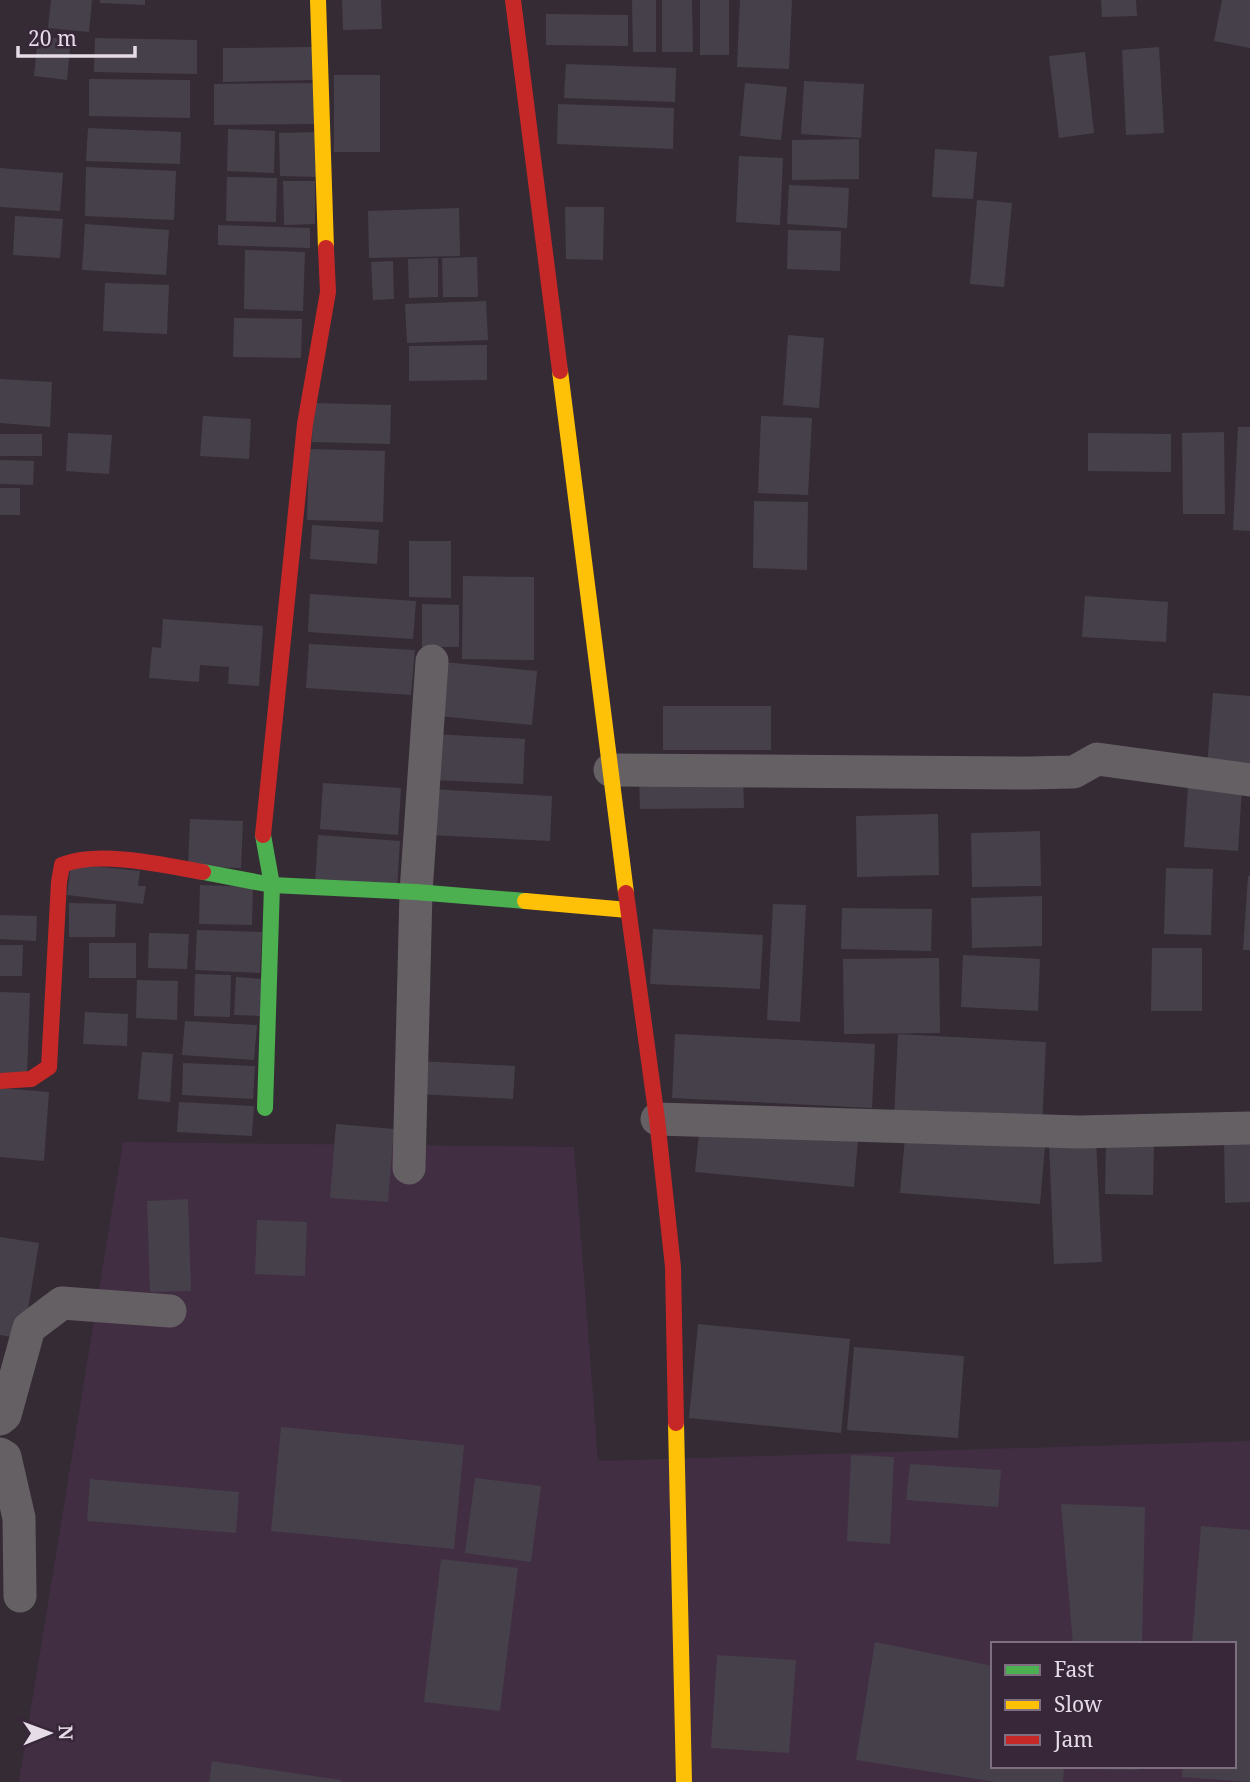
<svg xmlns="http://www.w3.org/2000/svg" width="1250" height="1782" viewBox="0 0 1250 1782" font-family="'Noto Serif',serif">
<style>
.built{fill:#412e42;fill-rule:evenodd}
.building{fill:#46404a}
.lines{fill:none;stroke-linecap:round;stroke-linejoin:round}
.street{stroke:#656063;stroke-width:33}
.fast{stroke:#4caf50;stroke-width:16}
.slow{stroke:#ffc107;stroke-width:16}
.jam{stroke:#c62828;stroke-width:16}
</style>
<rect width="100%" height="100%" fill="#342b35"/>
<path class="built" d="M 123,1142 L 574,1147 L 598,1461 L 1250,1441 L 1250,1782 L 19,1782 ZM 993,1644 L 1234,1644 L 1234,1766 L 993,1766 Z"/>
<g class="building">
<path d="M 51,0 L 92,0 L 89,32 L 48,28 Z"/>
<path d="M 100,0 L 145,0 L 145,5 L 100,3 Z"/>
<path d="M 342,0 L 381,0 L 382,29 L 343,30 Z"/>
<path d="M 632,0 L 656,0 L 656,52 L 633,52 Z"/>
<path d="M 662,0 L 692,0 L 693,52 L 662,52 Z"/>
<rect x="700" y="0" width="29" height="55"/>
<path d="M 740,0 L 792,0 L 789,69 L 737,67 Z"/>
<path d="M 1101,0 L 1136,0 L 1137,16 L 1102,17 Z"/>
<path d="M 1222,0 L 1250,0 L 1250,48 L 1214,41 Z"/>
<path d="M 546,14 L 628,15 L 628,46 L 546,45 Z"/>
<path d="M 38,36 L 71,40 L 67,80 L 34,76 Z"/>
<path d="M 95,38 L 197,40 L 197,74 L 94,72 Z"/>
<path d="M 314,47 L 314,80 L 223,82 L 223,48 Z"/>
<path d="M 1159,47 L 1164,133 L 1126,135 L 1122,50 Z"/>
<path d="M 1085,52 L 1094,133 L 1059,138 L 1049,56 Z"/>
<path d="M 566,64 L 676,68 L 675,102 L 564,98 Z"/>
<rect x="334" y="75" width="46" height="77"/>
<path d="M 89,79 L 190,80 L 190,118 L 89,116 Z"/>
<path d="M 804,81 L 864,84 L 861,138 L 801,134 Z"/>
<path d="M 318,83 L 318,124 L 214,125 L 214,84 Z"/>
<path d="M 745,83 L 787,87 L 781,140 L 740,136 Z"/>
<path d="M 558,104 L 674,108 L 673,149 L 557,144 Z"/>
<path d="M 88,128 L 181,132 L 180,164 L 86,161 Z"/>
<path d="M 228,129 L 275,131 L 274,173 L 227,171 Z"/>
<path d="M 317,132 L 317,177 L 280,176 L 279,133 Z"/>
<path d="M 859,139 L 859,179 L 792,180 L 792,140 Z"/>
<path d="M 935,149 L 977,152 L 973,199 L 932,197 Z"/>
<path d="M 739,156 L 783,158 L 780,225 L 736,222 Z"/>
<path d="M 86,167 L 176,171 L 174,220 L 85,216 Z"/>
<path d="M 0,168 L 63,173 L 60,211 L 0,207 Z"/>
<path d="M 227,177 L 277,178 L 276,222 L 226,221 Z"/>
<path d="M 283,181 L 315,181 L 315,224 L 284,225 Z"/>
<path d="M 789,185 L 849,188 L 847,228 L 787,224 Z"/>
<path d="M 977,200 L 1012,203 L 1004,287 L 970,284 Z"/>
<path d="M 565,207 L 604,207 L 603,260 L 566,259 Z"/>
<path d="M 459,208 L 460,256 L 369,258 L 368,211 Z"/>
<path d="M 15,216 L 63,219 L 60,258 L 13,255 Z"/>
<path d="M 85,224 L 169,230 L 166,275 L 82,270 Z"/>
<path d="M 218,225 L 310,228 L 310,248 L 218,245 Z"/>
<path d="M 788,230 L 841,231 L 840,271 L 787,269 Z"/>
<path d="M 245,250 L 305,252 L 303,311 L 244,309 Z"/>
<path d="M 477,257 L 478,297 L 443,297 L 442,258 Z"/>
<path d="M 438,258 L 438,297 L 409,298 L 408,259 Z"/>
<path d="M 393,261 L 394,299 L 373,300 L 371,262 Z"/>
<path d="M 105,283 L 169,285 L 167,334 L 103,331 Z"/>
<path d="M 486,301 L 488,340 L 407,343 L 405,304 Z"/>
<path d="M 234,318 L 302,319 L 301,358 L 233,357 Z"/>
<path d="M 788,335 L 824,338 L 819,408 L 783,405 Z"/>
<path d="M 487,345 L 487,380 L 409,381 L 409,346 Z"/>
<path d="M 0,379 L 52,382 L 50,427 L 0,423 Z"/>
<path d="M 313,403 L 391,405 L 390,444 L 312,442 Z"/>
<path d="M 203,416 L 251,419 L 249,459 L 200,456 Z"/>
<path d="M 761,416 L 812,418 L 808,495 L 758,493 Z"/>
<path d="M 1238,427 L 1250,427 L 1250,531 L 1233,530 Z"/>
<path d="M 1224,432 L 1225,514 L 1183,514 L 1182,433 Z"/>
<path d="M 68,433 L 112,435 L 109,474 L 66,471 Z"/>
<path d="M 1088,433 L 1171,434 L 1171,472 L 1088,471 Z"/>
<rect x="0" y="434" width="42" height="22"/>
<path d="M 309,449 L 385,451 L 383,522 L 307,520 Z"/>
<path d="M 0,460 L 34,461 L 33,485 L 0,484 Z"/>
<rect x="0" y="488" width="20" height="27"/>
<path d="M 754,501 L 808,502 L 807,570 L 753,568 Z"/>
<path d="M 312,525 L 379,530 L 377,564 L 310,559 Z"/>
<path d="M 409,541 L 451,541 L 451,598 L 409,597 Z"/>
<path d="M 463,576 L 534,577 L 534,660 L 462,659 Z"/>
<path d="M 310,594 L 416,601 L 413,639 L 308,632 Z"/>
<path d="M 1085,596 L 1168,602 L 1166,642 L 1082,637 Z"/>
<path d="M 422,604 L 459,605 L 459,647 L 422,647 Z"/>
<path d="M 163,619 L 263,626 L 259,686 L 228,684 L 229,667 L 200,665 L 199,682 L 149,678 L 152,647 L 161,648 Z"/>
<path d="M 309,644 L 415,650 L 411,695 L 306,688 Z"/>
<path d="M 444,662 L 537,671 L 532,725 L 438,716 Z"/>
<path d="M 1213,693 L 1250,696 L 1250,770 L 1207,766 Z"/>
<rect x="663" y="706" width="108" height="44"/>
<path d="M 434,734 L 525,739 L 523,784 L 432,780 Z"/>
<path d="M 743,771 L 744,808 L 640,809 L 639,772 Z"/>
<path d="M 323,783 L 401,788 L 398,835 L 320,829 Z"/>
<path d="M 1188,785 L 1242,789 L 1238,851 L 1184,847 Z"/>
<path d="M 431,789 L 552,796 L 550,841 L 429,835 Z"/>
<path d="M 938,814 L 939,875 L 857,877 L 856,816 Z"/>
<path d="M 190,819 L 243,821 L 241,868 L 188,867 Z"/>
<path d="M 1040,831 L 1041,886 L 972,887 L 971,833 Z"/>
<path d="M 318,835 L 400,841 L 397,889 L 315,884 Z"/>
<path d="M 71,864 L 140,871 L 138,886 L 146,886 L 143,904 L 67,895 Z"/>
<path d="M 1166,868 L 1213,869 L 1211,935 L 1164,934 Z"/>
<path d="M 1248,876 L 1250,876 L 1250,950 L 1243,950 Z"/>
<path d="M 200,885 L 253,887 L 252,925 L 199,924 Z"/>
<path d="M 1042,896 L 1042,946 L 972,948 L 971,898 Z"/>
<path d="M 69,903 L 116,904 L 115,937 L 69,937 Z"/>
<path d="M 773,904 L 806,905 L 800,1022 L 767,1020 Z"/>
<path d="M 842,908 L 932,909 L 931,951 L 841,949 Z"/>
<path d="M 0,915 L 37,916 L 36,941 L 0,939 Z"/>
<path d="M 653,929 L 763,935 L 760,989 L 650,984 Z"/>
<path d="M 197,930 L 262,932 L 260,973 L 195,970 Z"/>
<path d="M 149,933 L 189,934 L 187,969 L 148,968 Z"/>
<rect x="89" y="943" width="47" height="35"/>
<path d="M 0,945 L 23,945 L 22,976 L 0,976 Z"/>
<path d="M 1152,948 L 1202,948 L 1202,1011 L 1151,1011 Z"/>
<path d="M 963,955 L 1040,959 L 1038,1011 L 961,1007 Z"/>
<path d="M 939,958 L 940,1033 L 844,1034 L 843,959 Z"/>
<path d="M 195,974 L 231,975 L 230,1017 L 194,1016 Z"/>
<path d="M 236,977 L 262,979 L 260,1016 L 234,1015 Z"/>
<path d="M 137,980 L 178,981 L 177,1020 L 136,1018 Z"/>
<path d="M 0,992 L 30,993 L 27,1075 L 0,1074 Z"/>
<path d="M 85,1012 L 128,1014 L 127,1046 L 83,1044 Z"/>
<path d="M 185,1021 L 257,1025 L 254,1060 L 182,1055 Z"/>
<path d="M 675,1034 L 875,1044 L 872,1108 L 672,1098 Z"/>
<path d="M 898,1034 L 1046,1042 L 1042,1127 L 894,1119 Z"/>
<path d="M 142,1052 L 173,1054 L 170,1102 L 138,1099 Z"/>
<path d="M 418,1061 L 515,1066 L 513,1099 L 416,1094 Z"/>
<path d="M 183,1063 L 255,1066 L 253,1099 L 182,1095 Z"/>
<path d="M 0,1088 L 49,1092 L 44,1161 L 0,1157 Z"/>
<path d="M 179,1102 L 254,1106 L 252,1136 L 177,1132 Z"/>
<path d="M 336,1124 L 394,1129 L 388,1202 L 330,1198 Z"/>
<path d="M 700,1124 L 858,1139 L 854,1187 L 695,1172 Z"/>
<path d="M 905,1137 L 1045,1147 L 1040,1204 L 900,1193 Z"/>
<path d="M 1250,1138 L 1250,1202 L 1225,1203 L 1224,1139 Z"/>
<path d="M 1096,1140 L 1102,1262 L 1054,1264 L 1049,1143 Z"/>
<path d="M 1106,1142 L 1154,1143 L 1153,1195 L 1105,1194 Z"/>
<path d="M 188,1199 L 191,1291 L 150,1292 L 147,1201 Z"/>
<path d="M 257,1220 L 307,1222 L 305,1276 L 255,1274 Z"/>
<path d="M 0,1237 L 39,1243 L 23,1339 L 0,1335 Z"/>
<path d="M 698,1324 L 850,1339 L 841,1433 L 689,1418 Z"/>
<path d="M 854,1347 L 964,1356 L 958,1438 L 847,1430 Z"/>
<path d="M 281,1427 L 464,1445 L 454,1549 L 271,1531 Z"/>
<path d="M 851,1455 L 894,1457 L 890,1544 L 847,1541 Z"/>
<path d="M 910,1464 L 1001,1470 L 998,1507 L 906,1500 Z"/>
<path d="M 475,1478 L 541,1486 L 531,1562 L 465,1553 Z"/>
<path d="M 90,1479 L 239,1492 L 236,1533 L 87,1521 Z"/>
<path d="M 1061,1504 L 1145,1507 L 1142,1644 L 1073,1644 Z"/>
<path d="M 1201,1526 L 1250,1530 L 1250,1782 L 1182,1777 L 1183,1766 L 1234,1766 L 1234,1644 L 1192,1644 Z"/>
<path d="M 441,1559 L 518,1568 L 500,1711 L 424,1702 Z"/>
<path d="M 875,1642 L 993,1666 L 993,1766 L 1064,1766 L 1063,1782 L 996,1782 L 856,1760 Z"/>
<path d="M 717,1655 L 796,1660 L 789,1753 L 711,1748 Z"/>
<path d="M 212,1761 L 341,1780 L 341,1782 L 209,1782 Z"/>
<path d="M 1082,1766 L 1139,1766 L 1139,1770 L 1083,1769 Z"/>
</g>
<g class="lines">
<g class="street">
<path d="M 610,770 L 1027,773 L 1074,772 L 1097,759 L 1250,780"/>
<path d="M 657,1119 L 1079,1132 L 1250,1128"/>
<path d="M 409,1168 L 416,892 L 432,661"/>
<path d="M 0,1419 L 5,1415 L 29,1328 L 62,1303 L 170,1311"/>
<path d="M 0,1454 L 5,1457 L 19,1518 L 20,1596"/>
</g>
<g class="fast">
<path d="M 263,835 L 272,885 L 265,1108"/>
<path d="M 203,872 L 272,885 L 416,892 L 525,901"/>
</g>
<g class="slow">
<path d="M 318,0 L 326,248"/>
<path d="M 560,371 L 626,893"/>
<path d="M 525,901 L 628,910"/>
<path d="M 676,1423 L 684,1782"/>
</g>
<g class="jam">
<path d="M 513,0 L 560,371"/>
<path d="M 263,835 L 305,424 L 328,292 L 326,248"/>
<path d="M 626,893 L 657,1119 L 673,1267 L 676,1423"/>
<path d="M 0,1081 L 31,1079 L 49,1067 L 59,882 L 62,865 C 98,850 164,865 203,872"/>
</g>
</g>
<rect x="991" y="1642" width="245" height="126" fill="#372739" stroke="#7d6f7f" stroke-width="2"/>
<rect x="1005" y="1665" width="35" height="10" fill="#4caf50" stroke="#7d6f7f" stroke-width="2"/>
<text x="1054" y="1677" font-size="21" fill="#e6dce7">Fast</text>
<rect x="1005" y="1700" width="35" height="10" fill="#ffc107" stroke="#7d6f7f" stroke-width="2"/>
<text x="1054" y="1712" font-size="21" fill="#e6dce7">Slow</text>
<rect x="1005" y="1735" width="35" height="10" fill="#c62828" stroke="#7d6f7f" stroke-width="2"/>
<text x="1054" y="1747" font-size="21" fill="#e6dce7">Jam</text>
<g transform="translate(49 1733) rotate(89)" stroke="#372739" stroke-width="5" paint-order="stroke">
<path d="M0-5L12 26L0 18L-12 26Z" fill="#e6dce7"/>
<text y="-10" font-size="19" font-weight="bold" text-anchor="middle" fill="#e6dce7">N</text>
</g>
<path d="M18 46v10h117v-10" fill="none" stroke="#e6dce7" stroke-width="3.5"/>
<text x="28" y="46" font-size="21" fill="#e6dce7" stroke="#372739" stroke-width="5" paint-order="stroke">20 m</text>
</svg>
